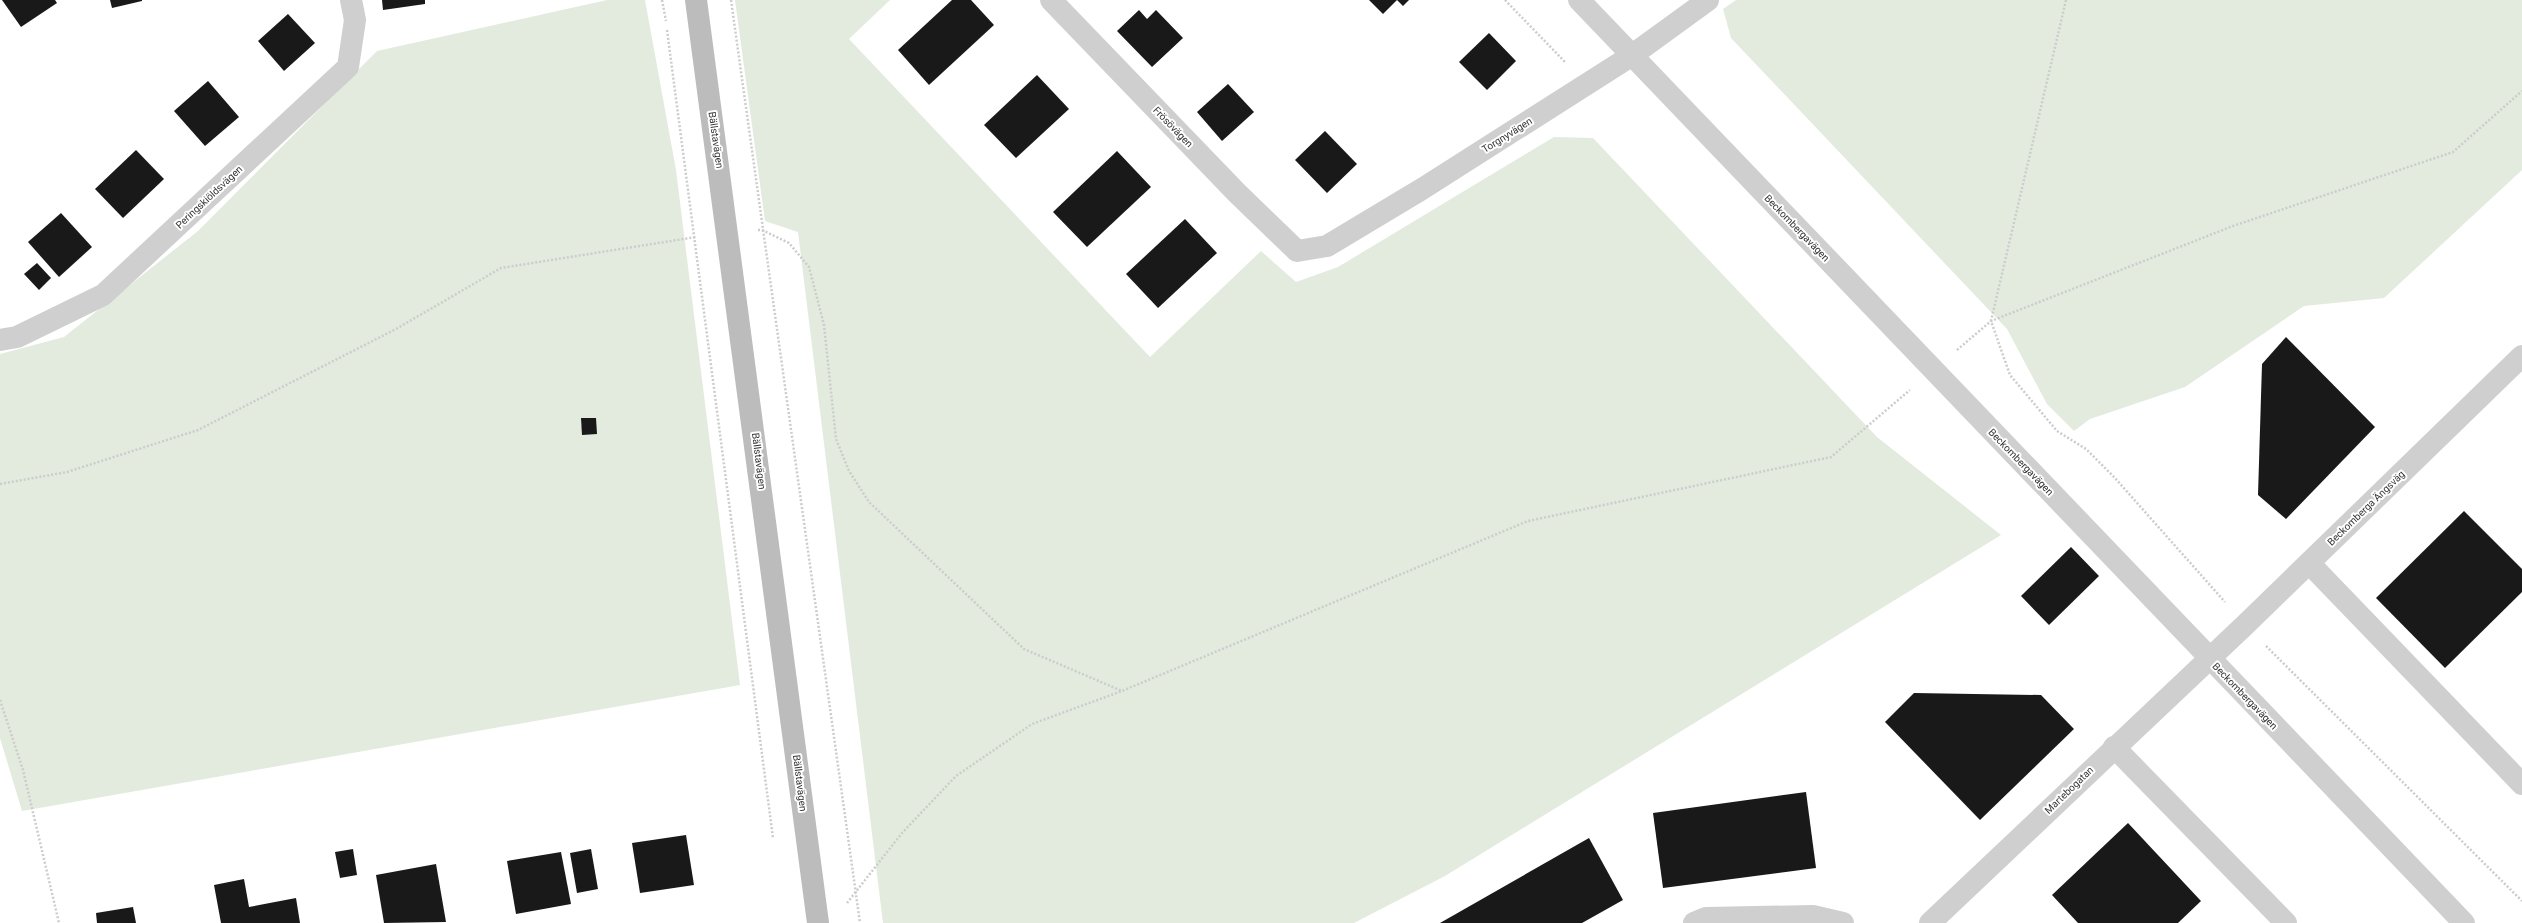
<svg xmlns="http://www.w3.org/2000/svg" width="2522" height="923" viewBox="0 0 2522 923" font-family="Roboto,sans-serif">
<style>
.green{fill:#e3ebde}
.building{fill:#191919}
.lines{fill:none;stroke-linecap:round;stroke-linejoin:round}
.path{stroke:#ccc;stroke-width:2.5;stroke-dasharray:2 2;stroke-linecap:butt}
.street{stroke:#cfcfcf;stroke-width:22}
.secondary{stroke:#bcbcbc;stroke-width:22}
.labels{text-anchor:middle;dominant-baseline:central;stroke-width:4;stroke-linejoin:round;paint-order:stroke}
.street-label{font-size:10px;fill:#323232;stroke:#fff}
</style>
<rect width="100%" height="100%" fill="#fff"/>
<g class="green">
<path d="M 607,0 L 645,0 L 676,170 L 740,685 L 22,811 L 0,738 L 0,354 L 64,337 L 198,231 L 377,51 Z"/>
<path d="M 735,0 L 890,0 L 849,39 L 1150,357 L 1261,251 L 1296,282 L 1338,267 L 1554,137 L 1593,138 L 1877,437 L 2001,535 L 1445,876 L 1354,923 L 883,923 L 798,232 L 765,221 Z"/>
<path d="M 1736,0 L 2522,0 L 2522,170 L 2384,298 L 2304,306 L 2185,387 L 2090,419 L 2074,431 L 2047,404 L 2007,329 L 1731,38 L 1723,9 Z"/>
</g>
<g class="building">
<path d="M 2,0 L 55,0 L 57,3 L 21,27 Z"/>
<path d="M 110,0 L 142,0 L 142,1 L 112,8 Z"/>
<path d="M 382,0 L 425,0 L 425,4 L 383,10 Z"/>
<path d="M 952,0 L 971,0 L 994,25 L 929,85 L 898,50 Z"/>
<path d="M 1369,0 L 1397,0 L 1383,14 Z"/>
<path d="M 1397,0 L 1409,0 L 1403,6 Z"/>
<path d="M 1139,10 L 1147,19 L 1156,10 L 1183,38 L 1152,67 L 1117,31 Z"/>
<path d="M 288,14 L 315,43 L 284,71 L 258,41 Z"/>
<path d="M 1489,33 L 1516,61 L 1487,90 L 1459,62 Z"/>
<path d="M 1037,75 L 1069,109 L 1016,158 L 984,125 Z"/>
<path d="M 208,81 L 239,117 L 205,146 L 174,111 Z"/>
<path d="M 1228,84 L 1254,112 L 1222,141 L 1197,112 Z"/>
<path d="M 1325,131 L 1357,164 L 1327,193 L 1295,160 Z"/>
<path d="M 136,150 L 164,179 L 123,218 L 95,189 Z"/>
<path d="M 1117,151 L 1151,187 L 1087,247 L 1053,212 Z"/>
<path d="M 61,213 L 92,247 L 59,277 L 28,242 Z"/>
<path d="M 1185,219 L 1217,253 L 1158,308 L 1126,274 Z"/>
<path d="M 37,263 L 51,278 L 39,290 L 24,274 Z"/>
<path d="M 2286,337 L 2375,427 L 2286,519 L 2258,495 L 2262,364 Z"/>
<path d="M 581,418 L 596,418 L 597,434 L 582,435 Z"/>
<path d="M 2464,511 L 2522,569 L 2522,592 L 2445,668 L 2376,598 Z"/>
<path d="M 2071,547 L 2099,576 L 2049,625 L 2021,596 Z"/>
<path d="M 1914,693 L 2041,695 L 2074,729 L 1980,820 L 1885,722 Z"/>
<path d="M 1806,792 L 1816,868 L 1663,888 L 1653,813 Z"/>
<path d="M 2128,823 L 2201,901 L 2178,923 L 2078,923 L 2052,895 Z"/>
<path d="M 686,835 L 694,885 L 640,893 L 632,843 Z"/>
<path d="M 1589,838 L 1623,900 L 1582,923 L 1440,923 Z"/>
<path d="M 353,849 L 357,875 L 340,878 L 335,852 Z"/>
<path d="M 591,849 L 598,889 L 577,893 L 570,853 Z"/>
<path d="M 561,852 L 571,904 L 516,914 L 507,861 Z"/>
<path d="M 436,864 L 446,922 L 384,923 L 376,875 Z"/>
<path d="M 244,879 L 249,907 L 296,898 L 300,923 L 221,923 L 214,885 Z"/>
<path d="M 133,907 L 136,923 L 97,923 L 96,913 Z"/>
</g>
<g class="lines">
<g class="path">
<path d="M 662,0 L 666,21"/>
<path d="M 731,0 L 860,923"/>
<path d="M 1505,0 L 1565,62"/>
<path d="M 2066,0 L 1991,321 L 2010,375 L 2057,431 L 2086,449 L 2114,477 L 2225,602"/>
<path d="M 667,30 L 773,838"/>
<path d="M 758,230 L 762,230 L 789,243 L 809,267 L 824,325 L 836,439 L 849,471 L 869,502 L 1024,649 L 1122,691"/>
<path d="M 1957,350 L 1991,321 L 2233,226 L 2453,152 L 2522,91"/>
<path d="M 0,484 L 67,472 L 198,430 L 396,329 L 501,268 L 696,237"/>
<path d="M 2266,646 L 2522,901"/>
<path d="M 0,700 L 23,770 L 59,923"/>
<path d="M 847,903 L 902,833 L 956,776 L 1032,724 L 1122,691 L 1528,521 L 1831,457 L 1910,390"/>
</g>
<g class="street">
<path d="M 1051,0 L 1237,193 L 1297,251 L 1327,246 L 1422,189 L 1631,56 L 1708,0"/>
<path d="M 1579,0 L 2464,923"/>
<path d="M 0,340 L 17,337 L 103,295 L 348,67 L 355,20 L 351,0"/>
<path d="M 2309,563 L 2522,784"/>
<path d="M 2114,747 L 2286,923"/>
<path d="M 1694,923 L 1706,918 L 1813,916 L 1843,923"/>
<path d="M 1930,923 L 2245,625 L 2522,356"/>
</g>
<path class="secondary" d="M 696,0 L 818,923"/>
</g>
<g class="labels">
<g class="street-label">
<text transform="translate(1173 127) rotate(46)">Frösövägen</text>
<text transform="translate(1507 135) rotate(-32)">Torgnyvägen</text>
<text transform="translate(716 140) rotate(82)">Bällstavägen</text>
<text transform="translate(209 197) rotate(-43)">Peringskiöldsvägen</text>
<text transform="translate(1797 228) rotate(46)">Beckombergavägen</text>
<text transform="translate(759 461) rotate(83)">Bällstavägen</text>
<text transform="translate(2021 462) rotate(46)">Beckombergavägen</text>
<text transform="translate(2366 508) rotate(-44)">Beckomberga Ängsväg</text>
<text transform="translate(2245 696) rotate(46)">Beckombergavägen</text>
<text transform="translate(800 783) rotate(83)">Bällstavägen</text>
<text transform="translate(2069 790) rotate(-44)">Martebogatan</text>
</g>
</g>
</svg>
